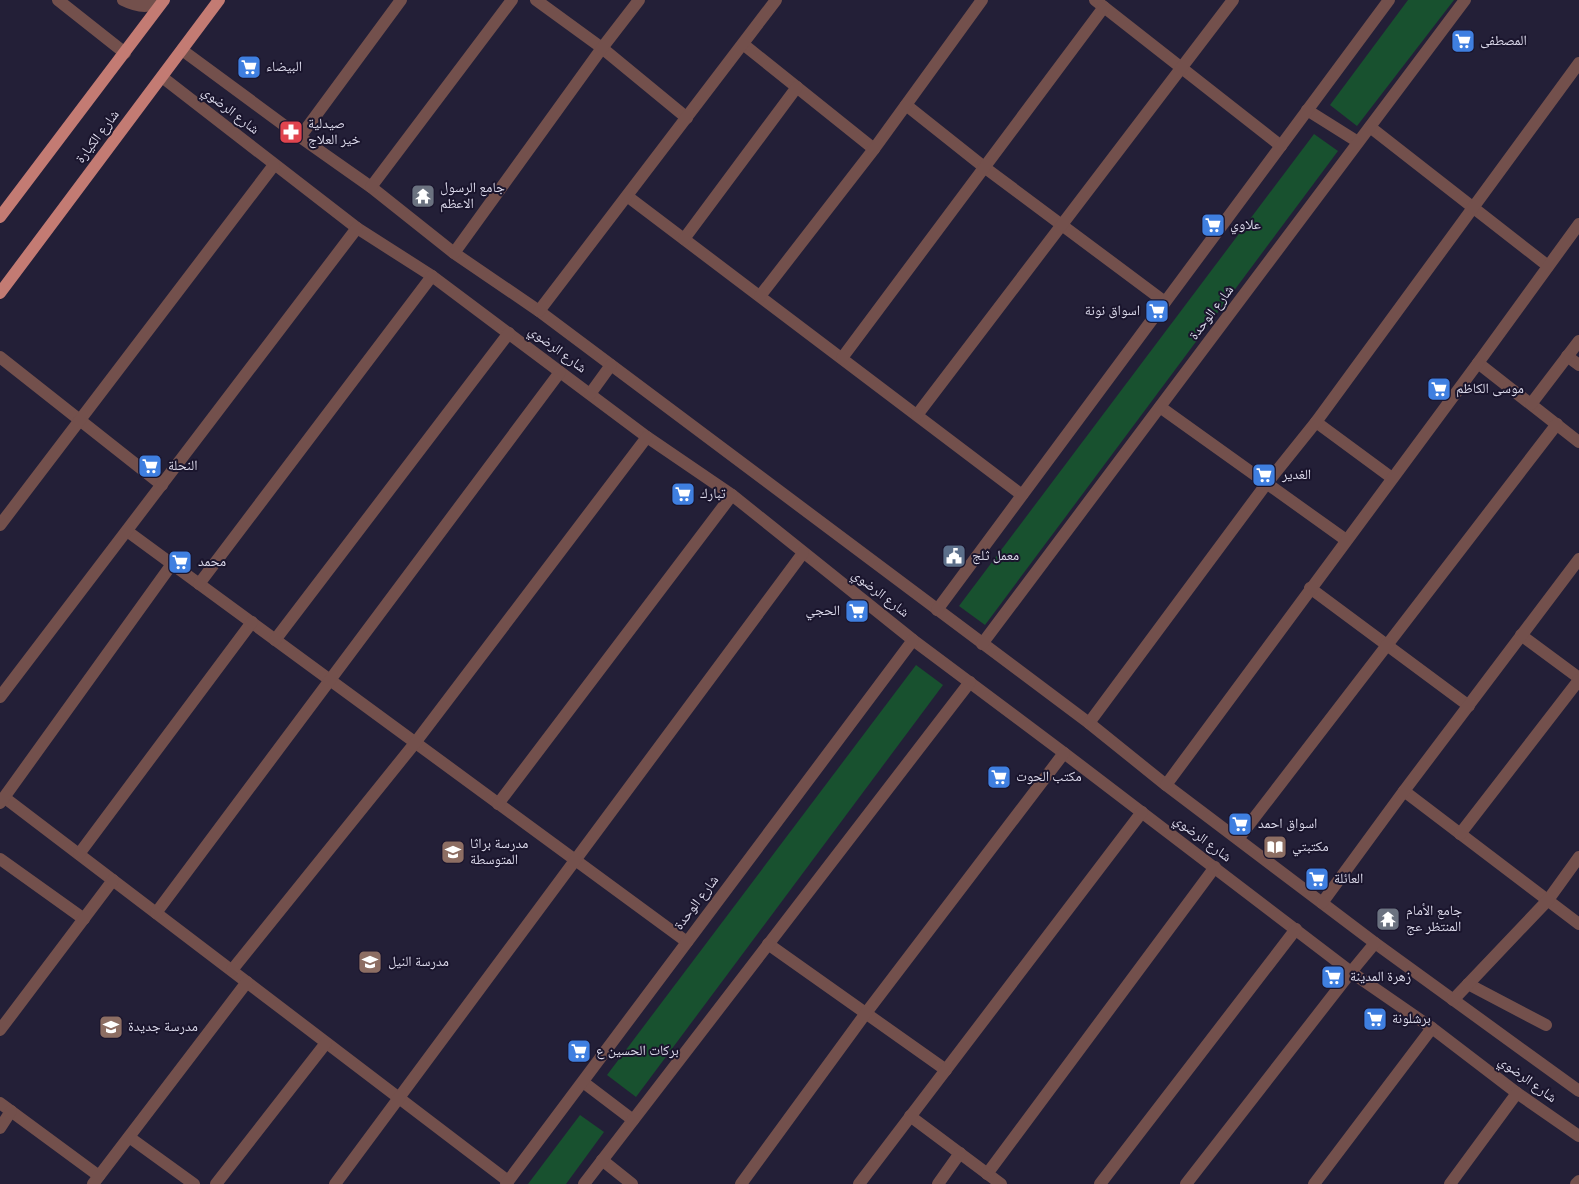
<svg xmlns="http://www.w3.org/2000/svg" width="1579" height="1184" viewBox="0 0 1579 1184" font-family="Overpass,'Noto Naskh Arabic',sans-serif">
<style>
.green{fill:#18512f}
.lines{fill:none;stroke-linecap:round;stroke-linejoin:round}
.minor{stroke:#73504c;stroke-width:12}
.major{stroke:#c37b73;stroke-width:12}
.labels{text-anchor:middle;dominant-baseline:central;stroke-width:4;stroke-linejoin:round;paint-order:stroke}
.poi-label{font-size:14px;fill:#dddbec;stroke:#1a152d;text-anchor:start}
.street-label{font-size:14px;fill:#dddbec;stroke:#1a152d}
</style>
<rect width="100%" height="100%" fill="#231f37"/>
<g class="green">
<path d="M 1408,0 L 1454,0 L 1357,126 L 1330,105 Z"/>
<path d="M 1314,134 L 1338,151 L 985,625 L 959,606 Z"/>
<path d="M 916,665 L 943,685 L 636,1097 L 607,1075 Z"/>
<path d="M 580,1115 L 604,1132 L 566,1184 L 528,1184 Z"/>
</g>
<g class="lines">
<g class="minor">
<path d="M 58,0 L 125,53"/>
<path d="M 123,0 C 135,6 150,9 162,0"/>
<path d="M 536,0 L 602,48 L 687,118"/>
<path d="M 1095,0 L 1281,146"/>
<path d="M 743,44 L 874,149"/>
<path d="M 182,50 L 300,137 L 371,187 L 454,253 L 539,311 L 1089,723 L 1166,785 L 1375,943 L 1579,1091"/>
<path d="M 162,77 L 357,228 L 432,276 L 647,437 L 732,495 L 913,640 L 1064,753 L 1351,972 L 1432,1028 L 1517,1093 L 1579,1136"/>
<path d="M 906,105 L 984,167 L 1165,302"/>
<path d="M 1307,110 L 1358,142"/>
<path d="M 1370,127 L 1548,266"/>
<path d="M 300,137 L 401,0"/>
<path d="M 371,187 L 512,0"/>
<path d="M 627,196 L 1022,495"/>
<path d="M 684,239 L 797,87"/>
<path d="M 454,253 L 602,48 L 639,0"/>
<path d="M 760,296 L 874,149 L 982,0"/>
<path d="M 539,311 L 776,0"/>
<path d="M 1567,356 L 1579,365"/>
<path d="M 0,357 L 162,485"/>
<path d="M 842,358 L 1104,7"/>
<path d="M 1478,363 L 1579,442"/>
<path d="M 590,394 L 611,365"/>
<path d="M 1531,404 L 1579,341"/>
<path d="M 1160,407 L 1346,540"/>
<path d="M 917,415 L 1233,0"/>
<path d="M 1316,422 L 1392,478"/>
<path d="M 0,525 L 274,165"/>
<path d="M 127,531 L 687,942"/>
<path d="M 199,584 L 432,276"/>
<path d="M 1310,588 L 1469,706"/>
<path d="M 937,610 L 1389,0"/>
<path d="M 1521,635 L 1579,678"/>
<path d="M 275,640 L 509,333"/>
<path d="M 982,644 L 1465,0"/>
<path d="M 0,697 L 357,228"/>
<path d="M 1089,723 L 1267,483 L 1316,422 L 1579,63"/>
<path d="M 1166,785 L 1478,363 L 1579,224"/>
<path d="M 1404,791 L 1579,924"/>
<path d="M 5,798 L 508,1181"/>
<path d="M 0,803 L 172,564"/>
<path d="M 498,804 L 732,495"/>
<path d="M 1460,834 L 1579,680"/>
<path d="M 1238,839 L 1557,424"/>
<path d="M 79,854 L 252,622"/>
<path d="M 0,859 L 84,919"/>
<path d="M 1322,903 L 1404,791 L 1579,559"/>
<path d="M 156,913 L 560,372"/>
<path d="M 768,944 L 946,1070"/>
<path d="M 232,970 L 415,743 L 647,437"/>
<path d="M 1468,984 L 1546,1025"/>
<path d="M 1453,1000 L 1548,900 L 1579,857"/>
<path d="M 0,1030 L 113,880"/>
<path d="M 583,1082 L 633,1120"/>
<path d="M 0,1103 L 99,1176"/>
<path d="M 910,1116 L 1001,1184"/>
<path d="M 0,1128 L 11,1111"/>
<path d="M 129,1137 L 194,1184"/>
<path d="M 602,1160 L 632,1184"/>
<path d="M 987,1174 L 1215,867"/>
<path d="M 93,1184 L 247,982"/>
<path d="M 216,1184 L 326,1043"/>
<path d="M 335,1184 L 803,553"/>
<path d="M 506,1184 L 913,640"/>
<path d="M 584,1184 L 970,682"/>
<path d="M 741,1184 L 866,1013 L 1064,753"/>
<path d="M 859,1184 L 1142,812"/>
<path d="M 938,1184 L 960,1153"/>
<path d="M 1100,1184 L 1296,929"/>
<path d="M 1186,1184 L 1351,972 L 1375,943"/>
<path d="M 1314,1184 L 1432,1028"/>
<path d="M 1450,1184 L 1517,1093"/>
<path d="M 1576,1184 L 1579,1181"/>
</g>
<g class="major">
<path d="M 0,217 L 164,0"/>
<path d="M 0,293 L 219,0"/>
</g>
</g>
<defs>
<g id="supermarket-square" transform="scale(1.25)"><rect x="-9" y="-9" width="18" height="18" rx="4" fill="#3f7fe0" stroke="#1a152d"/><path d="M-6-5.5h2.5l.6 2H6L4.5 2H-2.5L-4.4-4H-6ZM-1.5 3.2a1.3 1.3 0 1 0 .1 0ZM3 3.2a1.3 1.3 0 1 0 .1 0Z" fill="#fff"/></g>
<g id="pharmacy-square" transform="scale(1.25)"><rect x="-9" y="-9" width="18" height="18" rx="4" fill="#e0444e" stroke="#1a152d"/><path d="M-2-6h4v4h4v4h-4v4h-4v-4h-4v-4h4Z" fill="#fff"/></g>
<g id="temple-square" transform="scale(1.25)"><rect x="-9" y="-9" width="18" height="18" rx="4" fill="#6b7280" stroke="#1a152d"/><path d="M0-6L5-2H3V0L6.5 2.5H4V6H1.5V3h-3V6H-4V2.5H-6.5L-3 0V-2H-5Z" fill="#fff"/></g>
<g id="civic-square" transform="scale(1.25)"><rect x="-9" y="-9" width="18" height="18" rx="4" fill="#5c6f8a" stroke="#1a152d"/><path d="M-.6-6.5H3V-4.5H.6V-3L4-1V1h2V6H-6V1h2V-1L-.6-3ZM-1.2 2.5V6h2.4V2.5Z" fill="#fff"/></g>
<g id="library-square" transform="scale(1.25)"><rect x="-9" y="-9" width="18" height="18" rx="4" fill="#8d6e63" stroke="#1a152d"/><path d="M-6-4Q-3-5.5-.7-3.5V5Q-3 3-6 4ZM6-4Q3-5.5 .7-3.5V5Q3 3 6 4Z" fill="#fff"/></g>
<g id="school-square" transform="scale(1.25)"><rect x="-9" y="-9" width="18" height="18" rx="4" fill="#8d6e63" stroke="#1a152d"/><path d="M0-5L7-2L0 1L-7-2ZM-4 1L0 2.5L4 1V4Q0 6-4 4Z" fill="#fff"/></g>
</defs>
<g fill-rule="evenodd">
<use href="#supermarket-square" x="1463" y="41"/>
<use href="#supermarket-square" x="249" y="67"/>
<use href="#pharmacy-square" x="291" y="132"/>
<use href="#temple-square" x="423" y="196"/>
<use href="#supermarket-square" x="1213" y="225"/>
<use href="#supermarket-square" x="1157" y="311"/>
<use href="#supermarket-square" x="1439" y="389"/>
<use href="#supermarket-square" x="150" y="466"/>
<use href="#supermarket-square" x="1264" y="475"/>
<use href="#supermarket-square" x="683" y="494"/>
<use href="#civic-square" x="954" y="556"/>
<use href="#supermarket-square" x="180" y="562"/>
<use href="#supermarket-square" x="857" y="611"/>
<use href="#supermarket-square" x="999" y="777"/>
<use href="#supermarket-square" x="1240" y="824"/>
<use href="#library-square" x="1275" y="847"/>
<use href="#school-square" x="453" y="852"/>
<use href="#supermarket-square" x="1317" y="879"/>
<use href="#temple-square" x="1388" y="919"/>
<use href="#school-square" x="370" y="962"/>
<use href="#supermarket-square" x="1333" y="977"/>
<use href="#supermarket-square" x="1375" y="1019"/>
<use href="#school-square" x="111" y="1027"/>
<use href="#supermarket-square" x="579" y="1051"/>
</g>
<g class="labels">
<g class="poi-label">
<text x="1480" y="41">المصطفى</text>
<text x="266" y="67">البيضاء</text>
<text x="308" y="124">صيدلية<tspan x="308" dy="16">خير العلاج</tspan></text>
<text x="440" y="188">جامع الرسول<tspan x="440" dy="16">الاعظم</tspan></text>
<text x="1230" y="225">علاوي</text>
<text x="1140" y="311" text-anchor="end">اسواق نونة</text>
<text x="1456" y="389">موسى الكاظم</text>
<text x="168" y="466">النحلة</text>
<text x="1282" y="475">الغدير</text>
<text x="700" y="494">تبارك</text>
<text x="972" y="556">معمل ثلج</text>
<text x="198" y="562">محمد</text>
<text x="840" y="611" text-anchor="end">الحجي</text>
<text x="1016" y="777">مكتب الحوت</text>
<text x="1258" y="824">اسواق احمد</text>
<text x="470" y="844">مدرسة براثا<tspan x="470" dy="16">المتوسطة</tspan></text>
<text x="1292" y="847">مكتبتي</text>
<text x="1334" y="879">العائلة</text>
<text x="1406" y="911">جامع الأمام<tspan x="1406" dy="16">المنتظر عج</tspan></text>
<text x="388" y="962">مدرسة النيل</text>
<text x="1350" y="977">زهرة المدينة</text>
<text x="1392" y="1019">برشلونة</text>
<text x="128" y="1027">مدرسة جديدة</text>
<text x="596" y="1051">بركات الحسين ع</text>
</g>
<g class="street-label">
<text transform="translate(230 111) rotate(38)">شارع الرضوي</text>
<text transform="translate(98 137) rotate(-53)">شارع الكيارة</text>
<text transform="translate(1212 313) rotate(-53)">شارع الوحدة</text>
<text transform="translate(557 350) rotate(37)">شارع الرضوي</text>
<text transform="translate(880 594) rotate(38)">شارع الرضوي</text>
<text transform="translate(1202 839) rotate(37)">شارع الرضوي</text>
<text transform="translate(697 903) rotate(-53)">شارع الوحدة</text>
<text transform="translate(1527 1080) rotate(36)">شارع الرضوي</text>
</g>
</g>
</svg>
